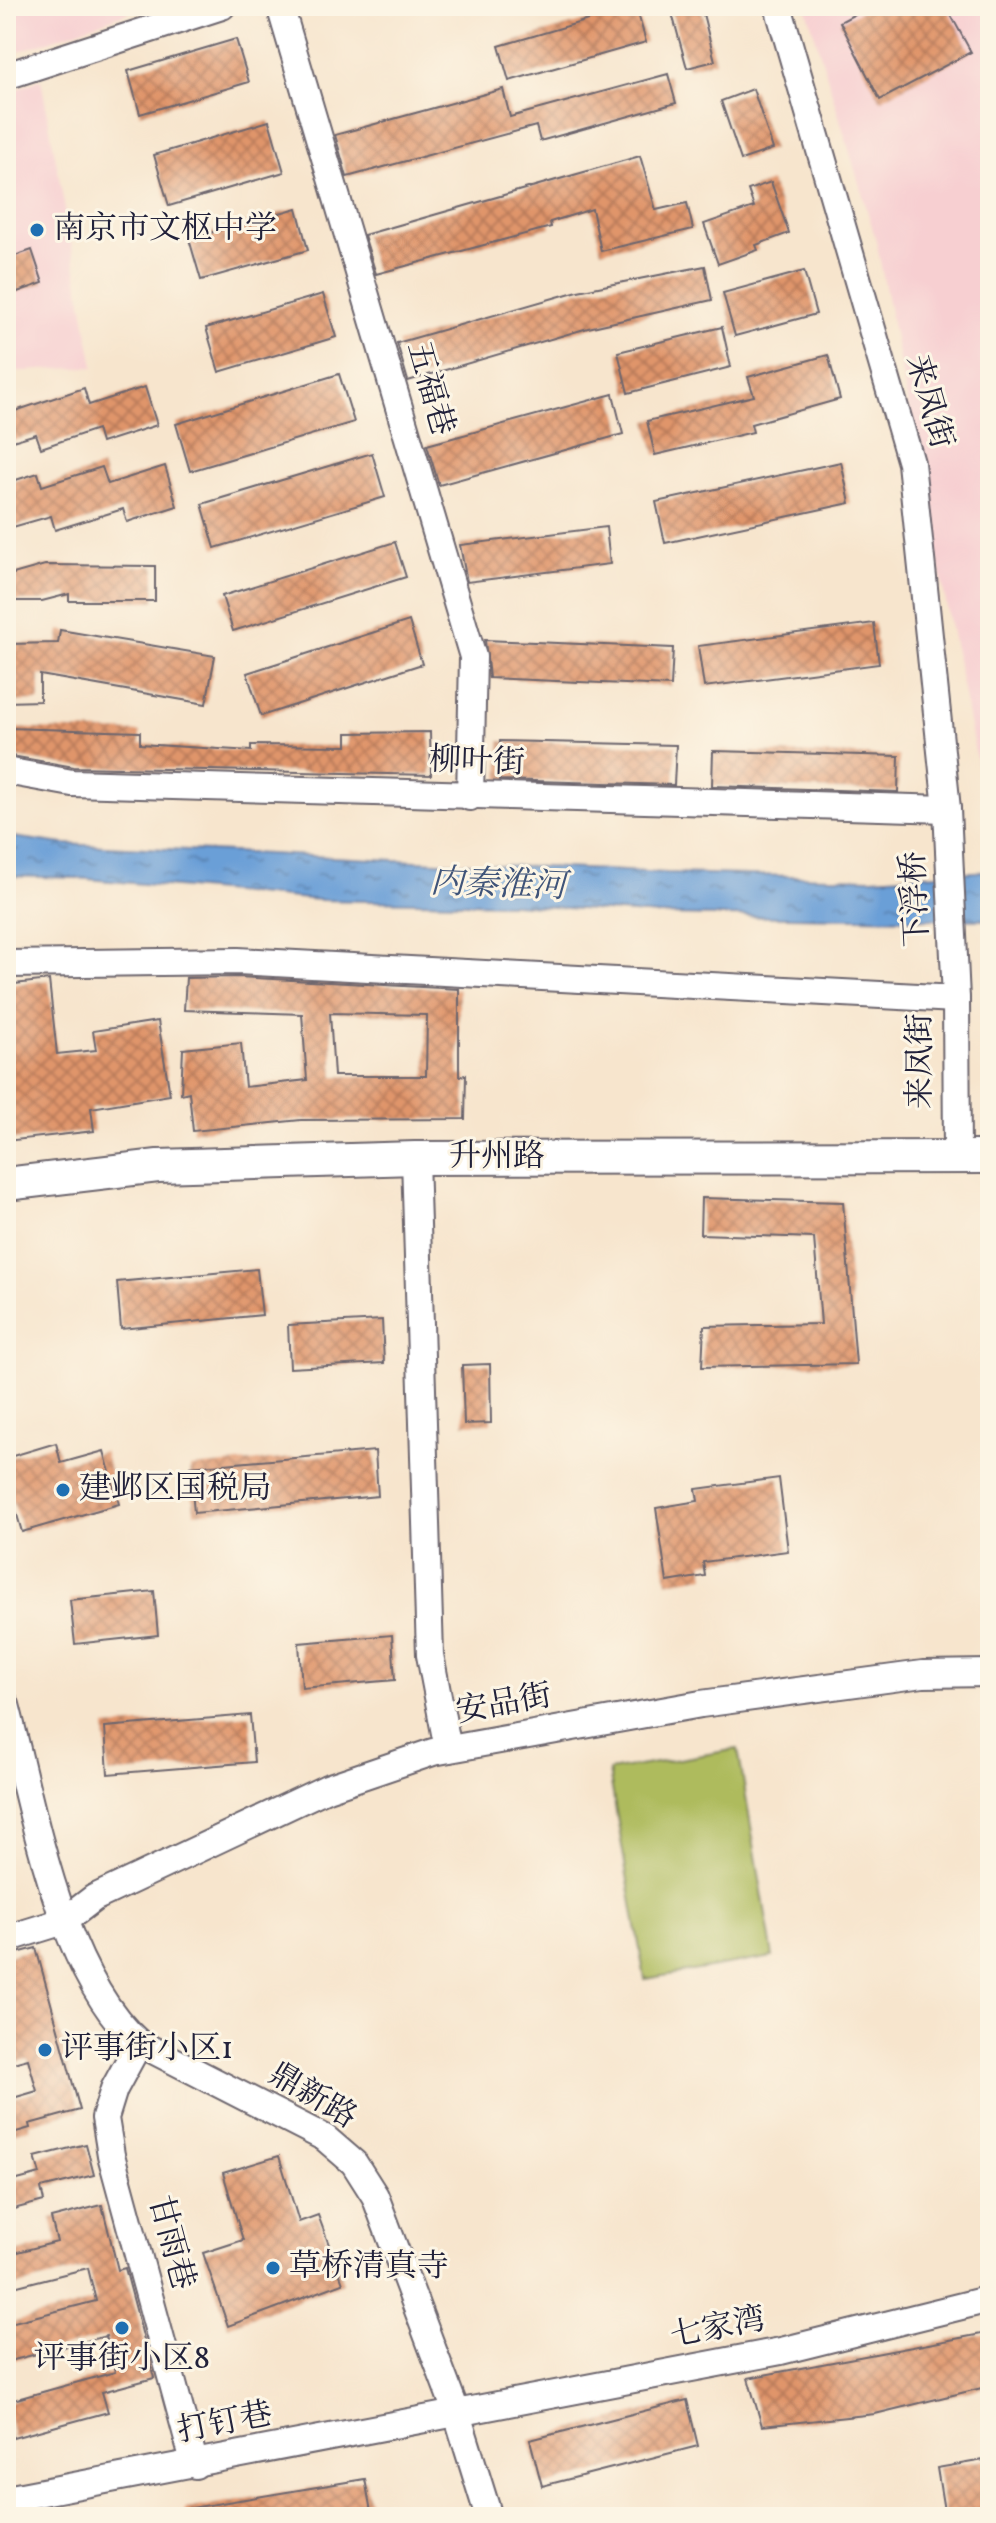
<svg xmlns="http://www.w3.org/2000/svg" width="996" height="2523" viewBox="0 0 996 2523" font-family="Vollkorn,'Noto Serif SC',serif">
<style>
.built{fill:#f7cfd1}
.grass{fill:#aebb5d;stroke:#686e4c;stroke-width:2}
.water{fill:url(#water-ripples);stroke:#466089;stroke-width:2}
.building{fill:url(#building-cross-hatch);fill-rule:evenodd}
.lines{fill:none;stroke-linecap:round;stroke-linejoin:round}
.minor-casing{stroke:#6d666e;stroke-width:30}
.major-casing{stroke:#6d666e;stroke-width:36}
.minor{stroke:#fff;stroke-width:26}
.major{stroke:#fff;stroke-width:32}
.poi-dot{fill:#1f6fb2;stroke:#fcf5e5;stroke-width:3}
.labels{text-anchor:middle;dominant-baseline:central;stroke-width:6;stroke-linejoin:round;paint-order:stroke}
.poi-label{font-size:32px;fill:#22223b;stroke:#fcf5e5;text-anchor:start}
.street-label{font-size:32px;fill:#22223b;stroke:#fcf5e5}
.water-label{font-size:34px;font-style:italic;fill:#3f5479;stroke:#fcf5e5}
</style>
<defs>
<pattern id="water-ripples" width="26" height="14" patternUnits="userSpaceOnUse" patternTransform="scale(2)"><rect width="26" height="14" fill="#6b9fd7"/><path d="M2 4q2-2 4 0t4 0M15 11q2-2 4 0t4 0" fill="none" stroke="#5881b0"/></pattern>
<pattern id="building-cross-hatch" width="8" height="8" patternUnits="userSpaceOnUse" patternTransform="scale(2)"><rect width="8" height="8" fill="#e0956b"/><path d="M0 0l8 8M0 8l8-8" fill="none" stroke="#b57959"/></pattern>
</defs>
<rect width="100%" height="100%" fill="#fcf5e5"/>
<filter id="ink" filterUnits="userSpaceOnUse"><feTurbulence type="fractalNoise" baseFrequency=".0125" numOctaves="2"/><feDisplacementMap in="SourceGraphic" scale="16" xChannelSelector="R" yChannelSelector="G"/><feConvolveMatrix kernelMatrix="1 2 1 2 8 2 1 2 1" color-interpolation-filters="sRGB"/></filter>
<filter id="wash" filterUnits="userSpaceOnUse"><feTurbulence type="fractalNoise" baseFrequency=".006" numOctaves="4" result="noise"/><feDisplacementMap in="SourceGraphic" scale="32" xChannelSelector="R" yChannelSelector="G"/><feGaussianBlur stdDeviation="1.8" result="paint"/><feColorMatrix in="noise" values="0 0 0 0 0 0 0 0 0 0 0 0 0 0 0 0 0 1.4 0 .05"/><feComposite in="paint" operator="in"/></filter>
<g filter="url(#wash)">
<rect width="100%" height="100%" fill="#f7e5cd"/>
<g class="built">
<path d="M 6,6 L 147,6 L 6,56 Z"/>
<path d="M 806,6 L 990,6 L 990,830 L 876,240 Z"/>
<path d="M 41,79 L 94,367 L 6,372 L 6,94 Z"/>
</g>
<path class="grass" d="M 738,1749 L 773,1957 L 645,1979 L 609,1771 Z"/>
<path class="water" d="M 6,836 L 63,844 L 666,873 L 871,878 L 990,871 L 990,920 L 659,915 L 514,904 L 319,900 L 77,878 L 6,876 Z"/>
<g id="blocks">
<g class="building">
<path d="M 636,6 L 646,42 L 509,81 L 499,46 Z"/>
<path d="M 670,6 L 701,6 L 715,61 L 687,68 Z"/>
<path d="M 870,6 L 946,6 L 971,52 L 880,100 L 840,22 Z"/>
<path d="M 236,39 L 249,82 L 140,114 L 128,71 Z"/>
<path d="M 668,74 L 676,103 L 540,141 L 536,126 L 347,177 L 335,135 L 503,89 L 510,117 Z"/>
<path d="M 753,89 L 773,149 L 741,160 L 721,101 Z"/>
<path d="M 269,121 L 284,172 L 169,206 L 154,155 Z"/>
<path d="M 640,156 L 656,210 L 687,203 L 693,229 L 601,251 L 592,209 L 550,222 L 551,227 L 376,274 L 364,235 Z"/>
<path d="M 771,182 L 789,233 L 756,245 L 758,250 L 718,264 L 704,224 L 754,207 L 748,190 Z"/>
<path d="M 297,208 L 308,250 L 201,280 L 189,239 Z"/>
<path d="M 32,250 L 43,283 L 6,296 L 6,259 Z"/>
<path d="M 705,266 L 712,300 L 588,328 L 408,381 L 397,343 L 578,291 Z"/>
<path d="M 804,271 L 816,314 L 735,336 L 723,293 Z"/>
<path d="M 323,294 L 336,337 L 219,372 L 206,328 Z"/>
<path d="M 722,327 L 731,367 L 628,393 L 618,352 Z"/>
<path d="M 828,355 L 840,399 L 751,424 L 753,432 L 655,455 L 647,421 L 754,396 L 748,377 Z"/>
<path d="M 339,374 L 354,422 L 190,471 L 176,424 Z"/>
<path d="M 145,387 L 157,425 L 101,443 L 97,429 L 41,448 L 36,434 L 6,443 L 6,414 L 84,388 L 89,405 Z"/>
<path d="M 613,394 L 623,434 L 439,485 L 427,445 Z"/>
<path d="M 372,453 L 385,497 L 215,548 L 202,504 Z"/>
<path d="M 841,462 L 850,503 L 665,543 L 656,502 Z"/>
<path d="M 165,466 L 177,506 L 127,522 L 123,509 L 55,530 L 51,516 L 6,529 L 6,483 L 38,473 L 42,486 L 102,467 L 108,484 Z"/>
<path d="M 606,527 L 610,564 L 467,582 L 460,545 Z"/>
<path d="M 395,542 L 406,577 L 233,631 L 222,596 Z"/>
<path d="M 45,565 L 155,566 L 155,601 L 69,601 L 69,594 L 42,601 L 6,601 L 6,576 Z"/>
<path d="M 409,621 L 422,664 L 261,716 L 247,673 Z"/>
<path d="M 874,623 L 879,664 L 704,687 L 698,646 Z"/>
<path d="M 60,630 L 215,656 L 206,704 L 40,675 L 40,701 L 6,702 L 6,644 L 58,643 Z"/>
<path d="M 485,640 L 673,648 L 671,686 L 489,678 Z"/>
<path d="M 7,728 L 140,732 L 140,744 L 251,751 L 251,745 L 347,746 L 347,733 L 430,732 L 431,775 L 74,767 L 6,755 Z"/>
<path d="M 500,741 L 676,745 L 674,785 L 499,780 Z"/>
<path d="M 713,751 L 899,756 L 898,792 L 712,786 Z"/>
<path d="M 238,977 L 459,989 L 459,1076 L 466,1075 L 465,1119 L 301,1120 L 193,1131 L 189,1092 L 181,1094 L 183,1049 L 241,1043 L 245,1087 L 307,1080 L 302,1014 L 184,1010 L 186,978 ZM 330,1013 L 427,1015 L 426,1076 L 334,1076 Z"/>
<path d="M 49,980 L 57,1054 L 96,1050 L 93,1031 L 158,1021 L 170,1095 L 91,1108 L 94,1131 L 6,1141 L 6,985 Z"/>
<path d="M 701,1198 L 843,1202 L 856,1364 L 702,1367 L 704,1326 L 821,1324 L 814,1238 L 700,1234 Z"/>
<path d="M 257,1269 L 262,1315 L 121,1329 L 117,1282 Z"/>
<path d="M 382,1320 L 384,1363 L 290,1368 L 288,1325 Z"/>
<path d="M 490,1364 L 491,1423 L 464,1424 L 462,1365 Z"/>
<path d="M 56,1443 L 61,1463 L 104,1451 L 119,1504 L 22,1532 L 6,1477 L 6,1458 Z"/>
<path d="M 375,1451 L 378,1496 L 194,1513 L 190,1467 Z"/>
<path d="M 779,1478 L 788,1551 L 703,1562 L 705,1576 L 667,1582 L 656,1508 L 698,1501 L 696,1489 Z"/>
<path d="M 154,1591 L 158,1635 L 75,1644 L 70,1600 Z"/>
<path d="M 392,1635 L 395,1680 L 302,1688 L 299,1643 Z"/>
<path d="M 250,1715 L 254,1762 L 108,1774 L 105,1727 Z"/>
<path d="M 36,1948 L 80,2110 L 29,2124 L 30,2128 L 6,2135 L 6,2100 L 37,2091 L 28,2059 L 6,2065 L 6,1956 Z"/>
<path d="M 86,2144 L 94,2175 L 41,2188 L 44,2201 L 6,2211 L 6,2183 L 40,2174 L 35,2157 Z"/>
<path d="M 279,2156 L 299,2222 L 318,2215 L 343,2283 L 228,2326 L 203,2253 L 243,2240 L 223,2173 Z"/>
<path d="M 102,2205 L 118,2270 L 125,2268 L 154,2378 L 102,2392 L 108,2412 L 13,2438 L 6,2402 L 115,2372 L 106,2336 L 6,2362 L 6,2324 L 96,2301 L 88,2268 L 6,2289 L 6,2255 L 57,2242 L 51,2218 Z"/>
<path d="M 987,2333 L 990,2386 L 875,2414 L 762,2426 L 748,2378 Z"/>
<path d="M 687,2400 L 698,2446 L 542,2486 L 530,2440 Z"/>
<path d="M 990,2459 L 990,2517 L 945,2517 L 937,2468 Z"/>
<path d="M 365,2479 L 372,2517 L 186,2517 L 185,2509 Z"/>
</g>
</g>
</g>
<g filter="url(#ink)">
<use href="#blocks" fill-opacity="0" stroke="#6d666e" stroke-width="2"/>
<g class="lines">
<g class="minor-casing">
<g id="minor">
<path d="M 280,6 L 473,657 L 470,797"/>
<path d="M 778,6 L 911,463 L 947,809 L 956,999 L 957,1156"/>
<path d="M 6,76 L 222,6"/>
<path d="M 6,771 L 72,783 L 947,809"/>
<path d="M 6,964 L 238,961 L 956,999"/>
<path d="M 415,1158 L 430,1655 L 448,1749"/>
<path d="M 6,1705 C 33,1807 59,1973 139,2043 L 325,2138 L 354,2163 L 375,2196 L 457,2414 L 489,2517"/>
<path d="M 6,1939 L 64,1921 L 94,1898 L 327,1788 L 433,1752 L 701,1704 L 923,1674 L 990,1673"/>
<path d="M 139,2043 L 114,2089 L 105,2118 L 111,2155 L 195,2465"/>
<path d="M 6,2499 L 781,2351 L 990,2299"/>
</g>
</g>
<g class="major-casing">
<path id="major" d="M 6,1184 L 158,1166 L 415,1158 L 990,1157"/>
</g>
<use href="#minor" class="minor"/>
<use href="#major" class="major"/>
</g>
</g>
<g class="poi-dot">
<circle cx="37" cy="230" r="8"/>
<circle cx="63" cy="1490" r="8"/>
<circle cx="45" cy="2050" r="8"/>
<circle cx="273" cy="2268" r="8"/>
<circle cx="122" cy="2328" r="8"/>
</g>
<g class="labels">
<g class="poi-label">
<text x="53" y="230">南京市文枢中学</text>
<text x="79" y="1490">建邺区国税局</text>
<text x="61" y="2050">评事街小区1</text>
<text x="289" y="2268">草桥清真寺</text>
<text x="122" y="2360" text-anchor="middle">评事街小区8</text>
</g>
<g class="street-label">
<text transform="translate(429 389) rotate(74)">五福巷</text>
<text transform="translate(928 402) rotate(74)">来凤街</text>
<text transform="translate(477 763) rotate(2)">柳叶街</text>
<text transform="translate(917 899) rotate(-93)">下浮桥</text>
<text transform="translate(922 1061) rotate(-90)">来凤街</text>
<text x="497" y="1158">升州路</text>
<text transform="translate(504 1705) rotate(-10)">安品街</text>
<text transform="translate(312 2097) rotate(31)">鼎新路</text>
<text transform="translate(170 2243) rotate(75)">甘雨巷</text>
<text transform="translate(718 2329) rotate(-11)">七家湾</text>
<text transform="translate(225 2424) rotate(-11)">打钉巷</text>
</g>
<g class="water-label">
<text transform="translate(498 886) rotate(2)">内秦淮河</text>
</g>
</g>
<rect width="996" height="2523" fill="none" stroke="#fcf5e5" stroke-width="32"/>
</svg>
